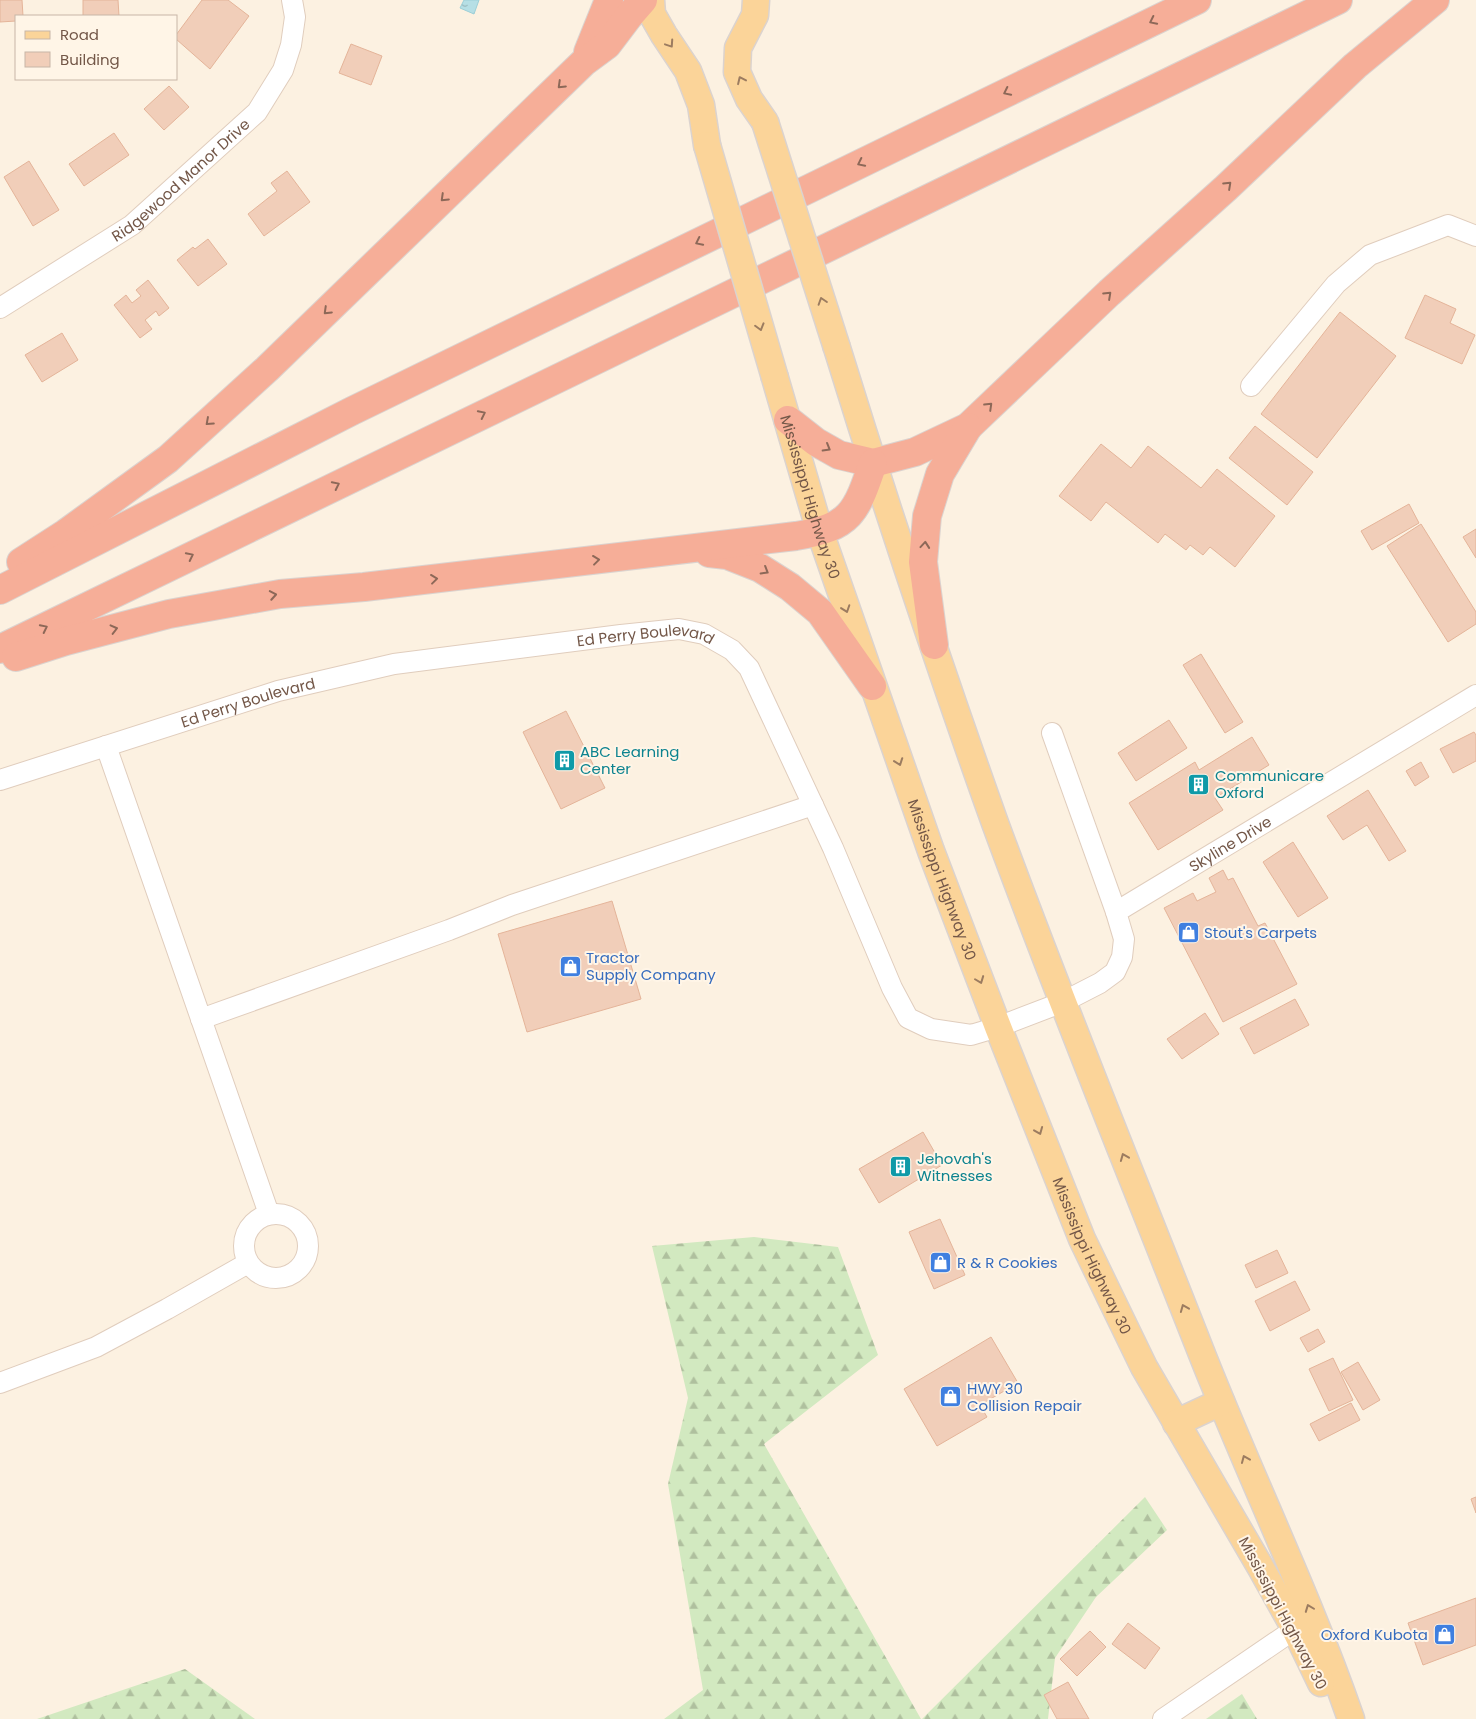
<svg xmlns="http://www.w3.org/2000/svg" width="1476" height="1719" viewBox="0 0 1476 1719" font-family="Poppins,sans-serif">
	<style>
		.forest { fill: url(#forest-firs) }
		.water { fill: url(#water-ripples); stroke: #9ccfd7 }
		.building { fill: #f1ceb9; stroke: #e4b499 }
		.lines { fill: none; stroke-linecap: round; stroke-linejoin: round }
		.minor-casing { stroke: #e0cdbd; stroke-width: 22 }
		.major-casing { stroke: #dbd3cf; stroke-width: 29 }
		.highway-casing { stroke: #dbd3cf; stroke-width: 30 }
		.minor { stroke: #fff; stroke-width: 20 }
		.major { stroke: #fbd499; stroke-width: 26 }
		.highway { stroke: #f6ae98; stroke-width: 28 }
		.major-bridge-casing { stroke: #dbd3cf; stroke-width: 29; stroke-linecap: butt }
		.major-bridge { stroke: #fbd499; stroke-width: 26 }
		.oneway { stroke: #8d6858 }
		.oneway2 { stroke: #9c7c60 }
		.labels { text-anchor: middle; dominant-baseline: central; stroke-width: 4; stroke-linejoin: round; paint-order: stroke }
		.street-label { font-size: 15px; fill: #735748; stroke: #fff5e7 }
		.culture-label { font-size: 15px; fill: #0d838f; stroke: #fff5e7; text-anchor: start }
		.shop-label { font-size: 15px; fill: #366cbe; stroke: #fff5e7; text-anchor: start }
	</style>
	<defs>
		<pattern id="forest-firs" width="22" height="20" patternUnits="userSpaceOnUse" patternTransform="scale(1.25)"><rect width="22" height="20" fill="#d2e9c0"/><path d="M5 1l3.5 6h-7zM16 11l3.5 6h-7z" fill="#afc09e"/></pattern>
		<pattern id="water-ripples" width="26" height="14" patternUnits="userSpaceOnUse" patternTransform="scale(1.25)"><rect width="26" height="14" fill="#b6dfe5"/><path d="M2 4q2-2 4 0t4 0M15 11q2-2 4 0t4 0" fill="none" stroke="#98b8bc"/></pattern>
	</defs>
	<rect width="100%" height="100%" fill="#fcf1e1"/>
	<!-- forest -->
	<g class="forest">
		<polygon points="754,1237 838,1247 878,1355 764,1444 921,1719 664,1719 703,1690 668,1484 688,1398 652,1246"/>
		<polygon points="1145,1497 1167,1530 1096,1597 1055,1658 1048,1719 922,1719"/>
		<polygon points="185,1669 255,1719 37,1719"/>
		<polygon points="1242,1694 1257,1719 1206,1719"/>
	</g>
	<!-- water -->
	<polygon class="water" points="464,0 479,0 474,14 460,8"/>
	<!-- building -->
	<g class="building">
		<polygon points="0,0 22,0 23,16 16,16 16,21 0,22"/>
		<polygon points="83,0 118,0 119,16 83,16"/>
		<polygon points="202,0 228,0 249,16 210,69 176,39 176,35"/>
		<polygon points="351,44 382,56 371,85 339,73"/>
		<polygon points="169,86 189,107 164,130 144,109"/>
		<polygon points="114,133 129,155 84,186 69,164"/>
		<polygon points="29,161 59,210 33,226 4,177"/>
		<polygon points="287,171 310,202 264,236 248,214 277,191 271,183"/>
		<polygon points="208,239 227,264 198,286 177,260 193,247 195,249"/>
		<polygon points="148,280 169,308 159,316 156,311 145,320 152,329 140,338 114,305 126,295 132,303 141,296 136,290"/>
		<polygon points="1425,295 1456,309 1450,323 1475,335 1462,364 1405,338"/>
		<polygon points="1340,312 1396,356 1317,458 1261,414"/>
		<polygon points="62,333 78,360 42,382 25,355"/>
		<polygon points="1255,426 1313,472 1287,505 1229,458"/>
		<polygon points="1101,444 1131,468 1148,446 1201,488 1217,469 1275,516 1235,567 1210,547 1203,555 1190,545 1186,550 1165,534 1158,543 1106,502 1091,521 1059,496"/>
		<polygon points="1409,504 1419,523 1372,550 1361,531"/>
		<polygon points="1421,524 1476,612 1476,624 1448,642 1387,546"/>
		<polygon points="1476,529 1476,558 1463,537"/>
		<polygon points="1201,654 1243,722 1225,733 1183,665"/>
		<polygon points="566,711 605,788 561,809 523,732"/>
		<polygon points="1169,720 1187,748 1136,781 1118,753"/>
		<polygon points="1474,732 1476,735 1476,761 1453,773 1440,749"/>
		<polygon points="1252,737 1269,765 1215,798 1223,810 1158,850 1129,803 1195,762 1199,770"/>
		<polygon points="1421,762 1429,777 1415,786 1406,771"/>
		<polygon points="1368,790 1406,851 1389,861 1367,825 1343,840 1327,816"/>
		<polygon points="1293,842 1328,898 1298,917 1263,862"/>
		<polygon points="1223,870 1228,880 1233,878 1258,926 1265,923 1297,984 1223,1022 1164,908 1193,893 1197,901 1216,892 1209,878"/>
		<polygon points="612,901 641,999 527,1032 498,934"/>
		<polygon points="1295,999 1309,1025 1254,1054 1240,1028"/>
		<polygon points="1205,1013 1219,1034 1182,1059 1167,1039"/>
		<polygon points="923,1132 942,1165 879,1203 859,1169"/>
		<polygon points="940,1219 965,1275 934,1289 909,1232"/>
		<polygon points="1277,1250 1288,1273 1256,1288 1245,1265"/>
		<polygon points="1295,1281 1310,1310 1270,1331 1255,1301"/>
		<polygon points="1318,1329 1325,1342 1308,1352 1300,1338"/>
		<polygon points="991,1337 1018,1383 980,1405 987,1417 937,1446 904,1389"/>
		<polygon points="1333,1358 1353,1400 1329,1411 1309,1369"/>
		<polygon points="1358,1362 1380,1400 1363,1410 1341,1372"/>
		<polygon points="1351,1403 1360,1420 1319,1441 1310,1424"/>
		<polygon points="1476,1497 1476,1513 1471,1499"/>
		<polygon points="1476,1598 1476,1645 1423,1665 1408,1623"/>
		<polygon points="1128,1623 1160,1648 1145,1669 1112,1644"/>
		<polygon points="1090,1631 1106,1647 1077,1676 1060,1659"/>
		<polygon points="1068,1682 1089,1719 1057,1719 1044,1695"/>
	</g>
	<g class="lines">
		<defs>
			<g id="minor">
				<path id="s1" d="M0,308L132,225L257,112L283,70L291,45L295,17L292,0"/>
				<polyline points="1251,386 1336,284 1370,255 1448,225 1476,236"/>
				<polyline points="1052,733 1116,912"/>
				<polyline points="106,746 269,1214"/>
				<path id="s2" d="M0,780L278,691L394,664L621,635L679,629L704,634L732,650L749,668L833,848L892,988L908,1018L931,1029L971,1035L998,1027L1063,1002L1100,983L1115,972L1122,957L1124,939L1116,912L1476,695"/>
				<polyline points="201,1019 449,930 512,905 813,805"/>
				<circle cx="276" cy="1246" r="32"/>
				<polyline points="0,1383 96,1347 167,1309 248,1263"/>
				<polyline points="1163,1719 1295,1629"/>
			</g>
			<g id="major">
				<polyline points="651,0 652,14 664,35 688,71 701,105 707,145"/>
				<polyline points="756,0 755,15 738,48 737,72 749,99 765,122"/>
				<path d="M837,348C886,507 939,666 995,823C1059,998 1130,1171 1198,1344C1247,1470 1307,1592 1351,1719"/>
				<path id="s3" d="M775,378L820,532L931,851L998,1027L1082,1239L1144,1367L1261,1568L1295,1629L1321,1683"/>
				<polyline points="1176,1423 1221,1402"/>
			</g>
			<g id="highway">
				<polyline points="588,52 609,0"/>
				<polyline points="788,420 816,442 839,455 873,463 915,452 968,427 1109,293 1226,188 1355,66 1435,0"/>
				<polyline points="709,553 727,555 760,568 790,587 820,612 872,686"/>
				<polyline points="21,562 66,533 168,459 267,369 584,62 607,45 629,16 643,0"/>
				<polyline points="0,590 352,411 1197,0"/>
				<polyline points="934,645 923,562 927,516 940,474 968,427"/>
				<polyline points="0,649 1338,0"/>
				<path d="M16,657L66,641L169,614L280,594L364,587L796,536C851,527 856,513 873,463"/>
			</g>
		</defs>
		<!-- minor casing -->
		<use href="#minor" class="minor-casing"/>
		<!-- major casing -->
		<use href="#major" class="major-casing"/>
		<!-- highway casing -->
		<use href="#highway" class="highway-casing"/>
		<!-- minor -->
		<use href="#minor" class="minor"/>
		<!-- major -->
		<use href="#major" class="major"/>
		<!-- highway -->
		<use href="#highway" class="highway"/>
		<defs>
			<g id="major-bridge">
				<polyline points="765,122 837,348"/>
				<polyline points="707,145 775,378"/>
			</g>
		</defs>
		<!-- major-bridge casing -->
		<use href="#major-bridge" class="major-bridge-casing"/>
		<!-- major-bridge -->
		<use href="#major-bridge" class="major-bridge"/>
	</g>
	<!-- one-way arrows -->
	<defs><path id="oneway-chevron" d="M-2-3.5L2.5 0L-2 3.5" fill="none" stroke-width="1.6" stroke-linecap="round" stroke-linejoin="round" transform="scale(1.25)"/></defs>
	<g class="oneway">
		<use href="#oneway-chevron" transform="translate(1153 21) rotate(154)"/>
		<use href="#oneway-chevron" transform="translate(561 85) rotate(136)"/>
		<use href="#oneway-chevron" transform="translate(1007 92) rotate(154)"/>
		<use href="#oneway-chevron" transform="translate(861 163) rotate(154)"/>
		<use href="#oneway-chevron" transform="translate(1228 185) rotate(-43)"/>
		<use href="#oneway-chevron" transform="translate(444 198) rotate(136)"/>
		<use href="#oneway-chevron" transform="translate(699 242) rotate(154)"/>
		<use href="#oneway-chevron" transform="translate(1108 295) rotate(-43)"/>
		<use href="#oneway-chevron" transform="translate(327 311) rotate(136)"/>
		<use href="#oneway-chevron" transform="translate(989 406) rotate(-44)"/>
		<use href="#oneway-chevron" transform="translate(482 414) rotate(-26)"/>
		<use href="#oneway-chevron" transform="translate(209 422) rotate(138)"/>
		<use href="#oneway-chevron" transform="translate(827 448) rotate(30)"/>
		<use href="#oneway-chevron" transform="translate(336 485) rotate(-26)"/>
		<use href="#oneway-chevron" transform="translate(925 545) rotate(-85)"/>
		<use href="#oneway-chevron" transform="translate(190 556) rotate(-26)"/>
		<use href="#oneway-chevron" transform="translate(596 560) rotate(-7)"/>
		<use href="#oneway-chevron" transform="translate(765 571) rotate(31)"/>
		<use href="#oneway-chevron" transform="translate(434 579) rotate(-7)"/>
		<use href="#oneway-chevron" transform="translate(273 595) rotate(-10)"/>
		<use href="#oneway-chevron" transform="translate(44 628) rotate(-26)"/>
		<use href="#oneway-chevron" transform="translate(114 629) rotate(-14)"/>
	</g>
	<g class="oneway2">
		<use href="#oneway-chevron" transform="translate(670 44) rotate(56)"/>
		<use href="#oneway-chevron" transform="translate(741 80) rotate(-115)"/>
		<use href="#oneway-chevron" transform="translate(822 301) rotate(-108)"/>
		<use href="#oneway-chevron" transform="translate(760 327) rotate(74)"/>
		<use href="#oneway-chevron" transform="translate(846 609) rotate(71)"/>
		<use href="#oneway-chevron" transform="translate(899 762) rotate(70)"/>
		<use href="#oneway-chevron" transform="translate(980 980) rotate(69)"/>
		<use href="#oneway-chevron" transform="translate(1039 1131) rotate(68)"/>
		<use href="#oneway-chevron" transform="translate(1124 1157) rotate(-112)"/>
		<use href="#oneway-chevron" transform="translate(1184 1308) rotate(-112)"/>
		<use href="#oneway-chevron" transform="translate(1245 1459) rotate(-113)"/>
		<use href="#oneway-chevron" transform="translate(1309 1608) rotate(-111)"/>
	</g>
	<!-- icons -->
	<defs>
		<symbol id="building-square" viewBox="-11 -11 22 22"><rect x="-9" y="-9" width="18" height="18" rx="4" fill="#0f9aa8" stroke="#fff5e7"/><path d="M-4-6H4V6H1V3H-1V6H-4ZM-2.5-4.3h1.7v1.8h-1.7ZM.8-4.3h1.7v1.8H.8ZM-2.5-1h1.7V.8h-1.7ZM.8-1h1.7V.8H.8Z" fill="#fff"/></symbol>
		<symbol id="shop-square" viewBox="-11 -11 22 22"><rect x="-9" y="-9" width="18" height="18" rx="4" fill="#3f7fe0" stroke="#fff5e7"/><path d="M-5-2.5h2.3a2.7 3.5 0 0 1 5.4 0H5L5.5 6h-11ZM-1.5-2.5h3a1.5 2.3 0 0 0-3 0Z" fill="#fff"/></symbol>
	</defs>
	<g fill-rule="evenodd">
		<use href="#building-square" x="552" y="748" width="25" height="25"/>
		<use href="#building-square" x="1186" y="772" width="25" height="25"/>
		<use href="#shop-square" x="1176" y="920" width="25" height="25"/>
		<use href="#shop-square" x="558" y="954" width="25" height="25"/>
		<use href="#building-square" x="888" y="1154" width="25" height="25"/>
		<use href="#shop-square" x="928" y="1250" width="25" height="25"/>
		<use href="#shop-square" x="938" y="1384" width="25" height="25"/>
		<use href="#shop-square" x="1432" y="1622" width="25" height="25"/>
	</g>
	<g class="labels">
		<!-- street labels -->
		<g class="street-label">
			<text stroke="none"><textPath href="#s1" startOffset="222">Ridgewood Manor Drive</textPath></text>
			<text stroke="none"><textPath href="#s3" startOffset="124">Mississippi Highway 30</textPath></text>
			<text stroke="none"><textPath href="#s2" startOffset="665">Ed Perry Boulevard</textPath></text>
			<text stroke="none"><textPath href="#s2" startOffset="260">Ed Perry Boulevard</textPath></text>
			<text stroke="none"><textPath href="#s2" startOffset="1585">Skyline Drive</textPath></text>
			<text stroke="none"><textPath href="#s3" startOffset="529">Mississippi Highway 30</textPath></text>
			<text stroke="none"><textPath href="#s3" startOffset="934">Mississippi Highway 30</textPath></text>
			<text transform="translate(1283 1613) rotate(62)">Mississippi Highway 30</text>
		</g>
		<!-- culture labels -->
		<g class="culture-label">
			<text x="580" y="751">ABC Learning<tspan x="580" dy="17">Center</tspan></text>
			<text x="1215" y="775">Communicare<tspan x="1215" dy="17">Oxford</tspan></text>
			<text x="917" y="1158">Jehovah's<tspan x="917" dy="17">Witnesses</tspan></text>
		</g>
		<!-- shop labels -->
		<g class="shop-label">
			<text x="1204" y="932">Stout's Carpets</text>
			<text x="586" y="957">Tractor<tspan x="586" dy="17">Supply Company</tspan></text>
			<text x="957" y="1262">R &amp; R Cookies</text>
			<text x="967" y="1388">HWY 30<tspan x="967" dy="17">Collision Repair</tspan></text>
			<text x="1428" y="1634" text-anchor="end">Oxford Kubota</text>
		</g>
	</g>
	<!-- legend -->
	<rect x="15" y="15" width="162" height="65" fill="#fff5e7" stroke="#c7b6a7"/>
	<rect x="25" y="31" width="25" height="8" fill="#fbd499" stroke="#c7b6a7"/>
	<text x="60" y="40" font-size="15" fill="#735748">Road</text>
	<rect x="25" y="52" width="25" height="15" fill="#f1ceb9" stroke="#c7b6a7"/>
	<text x="60" y="65" font-size="15" fill="#735748">Building</text>
</svg>
